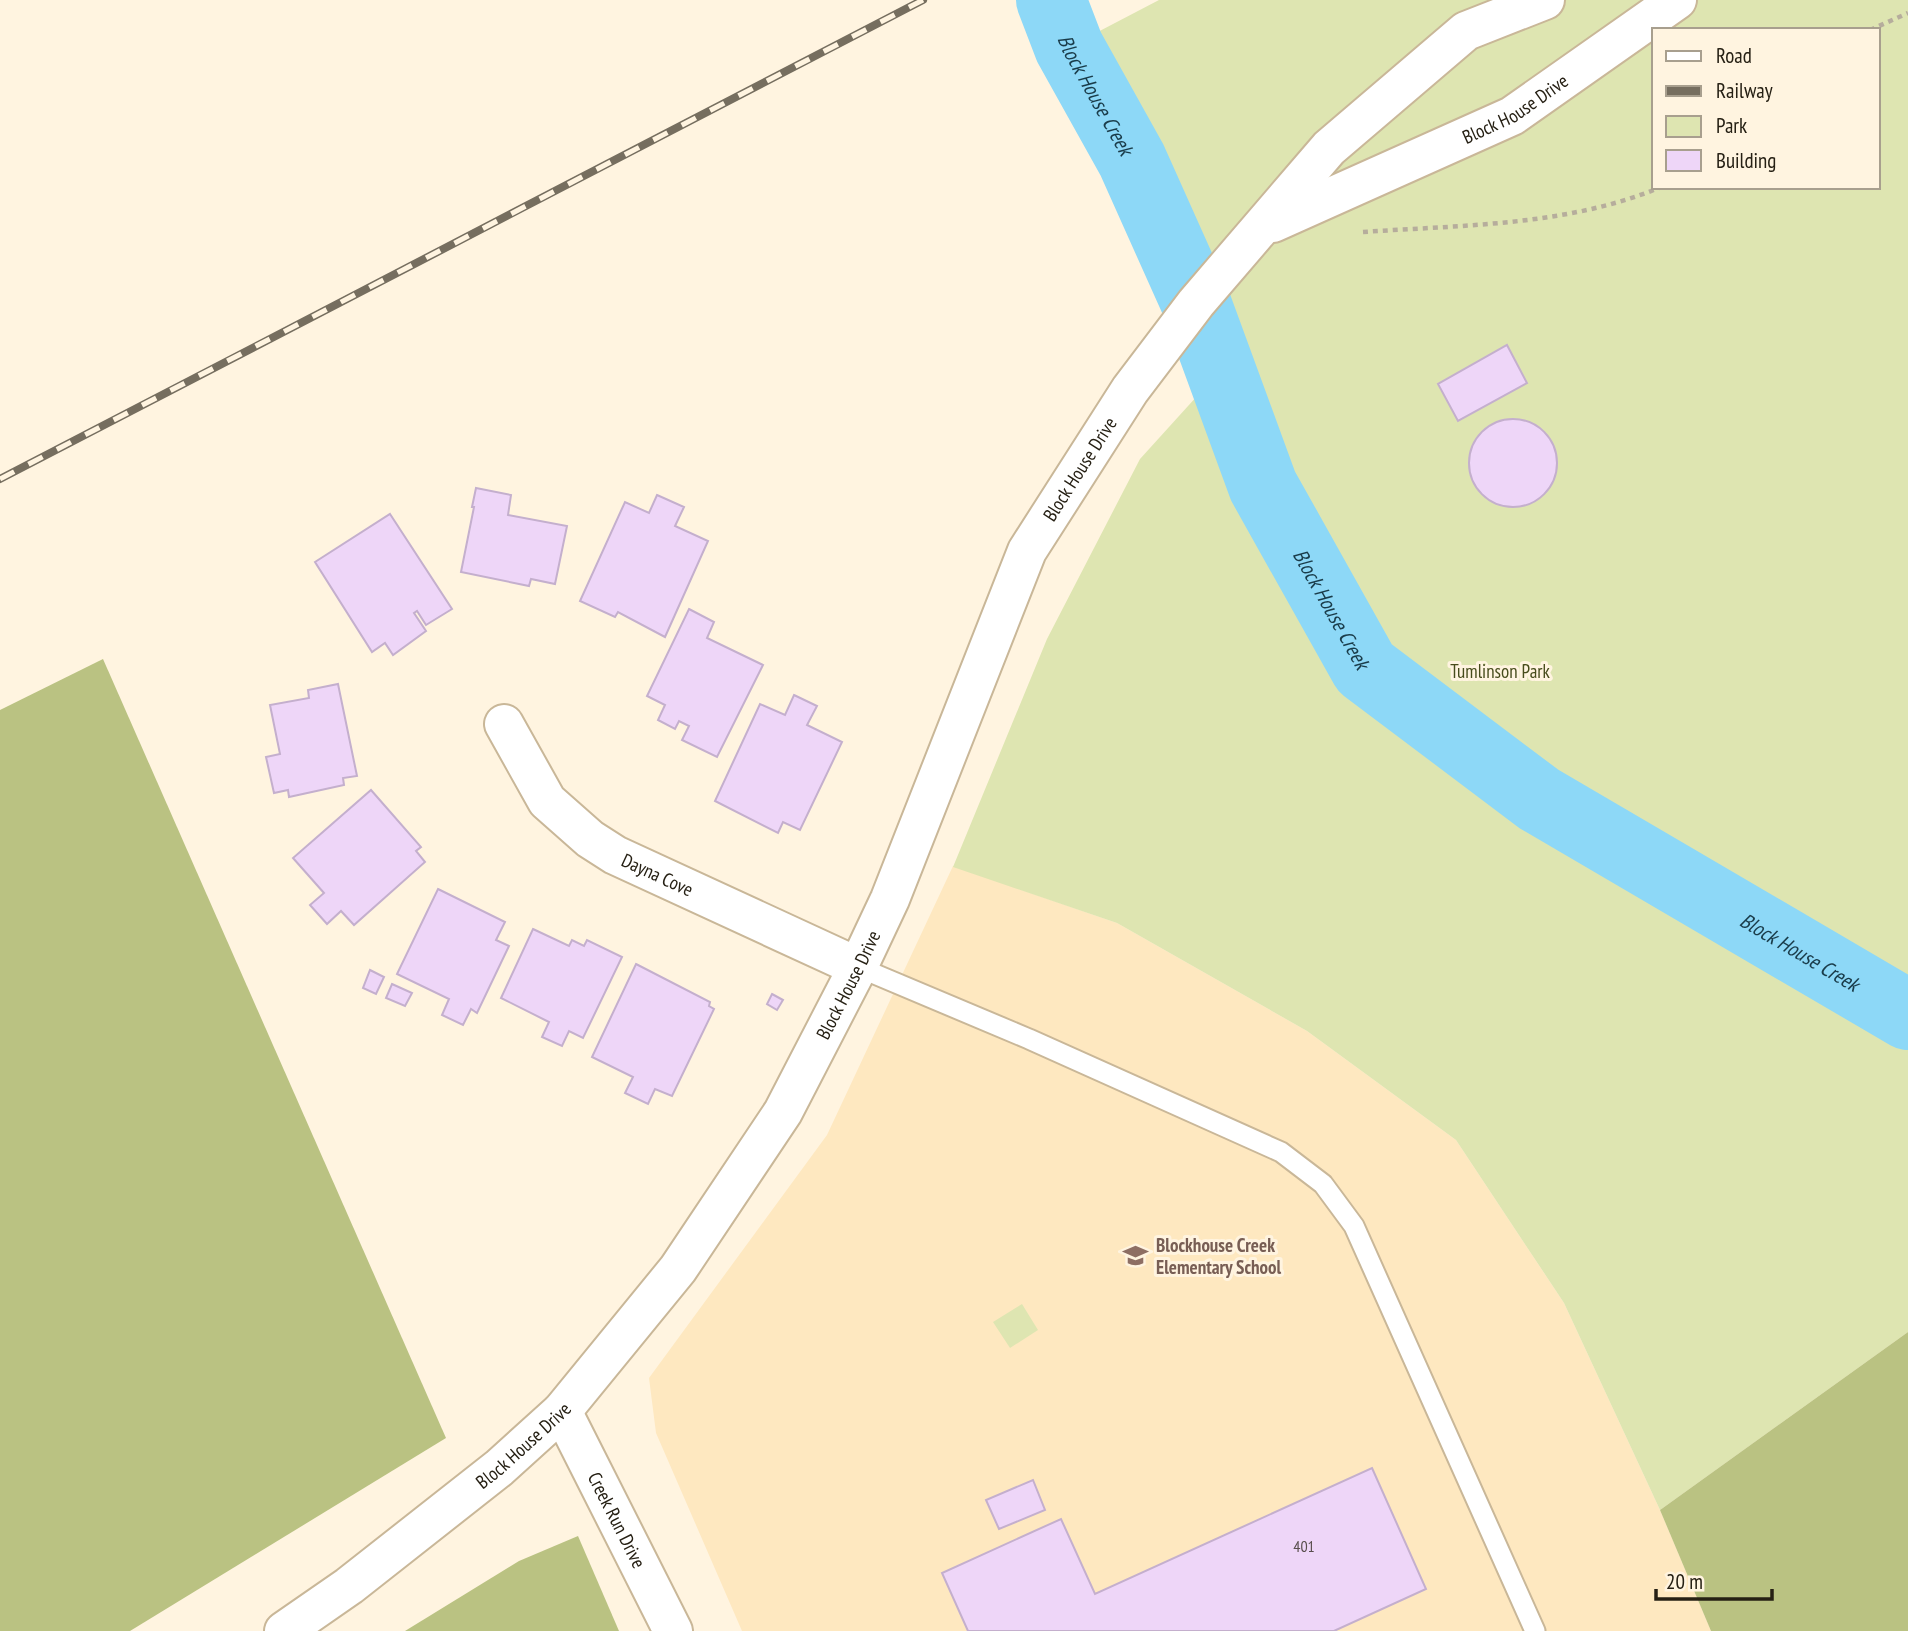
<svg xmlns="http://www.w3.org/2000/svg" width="1908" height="1631" viewBox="0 0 1908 1631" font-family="'PT Sans Narrow',sans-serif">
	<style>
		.built { fill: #fee8c0 }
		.green { fill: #dee5b1; fill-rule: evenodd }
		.forest { fill: #bac282 }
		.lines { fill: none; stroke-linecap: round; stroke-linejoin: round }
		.river { stroke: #8dd8f7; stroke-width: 70 }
		.building { fill: #eed6f8; stroke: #c4afcd; stroke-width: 2 }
		.lane-casing { stroke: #c9b798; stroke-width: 23 }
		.street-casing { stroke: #c9b798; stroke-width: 42 }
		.secondary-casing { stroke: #c9b798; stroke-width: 42 }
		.path { stroke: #b6ad9c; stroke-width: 4.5; stroke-dasharray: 5 5; stroke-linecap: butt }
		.lane { stroke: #fff; stroke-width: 19 }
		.street { stroke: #fff; stroke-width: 38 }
		.secondary { stroke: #fff; stroke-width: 38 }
		.rail-casing { stroke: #766e5f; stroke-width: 8 }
		.rail { stroke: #fff4e0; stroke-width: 5; stroke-dasharray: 16; stroke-linecap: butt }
		.labels { text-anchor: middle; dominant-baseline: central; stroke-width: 6; stroke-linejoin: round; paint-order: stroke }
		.number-label { font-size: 16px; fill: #584e4d }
		.street-label { font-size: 19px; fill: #262014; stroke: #fff4e0 }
		.park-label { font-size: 19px; fill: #474c1c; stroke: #fff4e0 }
		.education-label { font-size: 19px; font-weight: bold; fill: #785e54; stroke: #fff4e0; text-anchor: start }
		.water-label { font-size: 21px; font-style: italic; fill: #1a3c4a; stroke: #fff4e0 }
	</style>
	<rect width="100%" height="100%" fill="#fff4e0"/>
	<!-- built -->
	<polygon class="built" points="953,866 1117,923 1307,1031 1456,1140 1564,1303 1660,1510 1711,1631 742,1631 656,1433 649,1378 827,1135"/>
	<!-- green -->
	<g class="green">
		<path d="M1159,0H1908V1332L1660,1510L1564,1303L1456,1140L1307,1031L1117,923L953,867L1047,639L1140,459L1227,363L1132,160L1069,47ZM1654,30H1878V187H1654Z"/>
		<polygon points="1022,1304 1038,1330 1010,1348 993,1322"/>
	</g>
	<!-- forest -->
	<g class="forest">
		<polygon points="103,659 446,1438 130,1631 0,1631 0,710"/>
		<polygon points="1908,1332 1908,1631 1711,1631 1660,1510"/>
		<polygon points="578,1536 619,1631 405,1631 519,1561"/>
	</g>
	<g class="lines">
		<!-- river -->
		<path class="river" id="s1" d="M1051,0L1069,47L1132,160L1196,303L1263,486L1365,668L1539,799L1908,1015"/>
	</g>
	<!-- building -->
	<g class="building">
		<polygon points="1507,345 1527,383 1458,421 1438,384"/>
		<circle cx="1513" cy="463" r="44"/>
		<polygon points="476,488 511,495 508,515 567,526 555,584 531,579 529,586 461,572 474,507 472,507"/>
		<polygon points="657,495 684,507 675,526 708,541 665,637 618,612 615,617 580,601 625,502 649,513"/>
		<polygon points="390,514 452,609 426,625 417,611 414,613 426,631 393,655 385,643 372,652 315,562"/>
		<polygon points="689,609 714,622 707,638 763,665 717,757 682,740 689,726 679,721 675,729 658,720 665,705 647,696"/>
		<polygon points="338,684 357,776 343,778 344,785 289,797 288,790 274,793 266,757 280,754 270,705 309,698 308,690"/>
		<polygon points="794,695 817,706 807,725 842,742 800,830 783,822 778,833 715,801 760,704 785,715"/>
		<polygon points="371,790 421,847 416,851 425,862 354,925 341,911 327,924 310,905 324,893 293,858"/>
		<polygon points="438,889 505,922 496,940 509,946 477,1013 471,1009 463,1025 442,1015 449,999 397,974"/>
		<polygon points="533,929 569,946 572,940 584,946 587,940 622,957 583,1038 569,1031 562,1046 542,1037 549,1022 501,998"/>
		<polygon points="636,964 710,1002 709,1006 714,1009 672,1096 655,1089 648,1104 625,1093 633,1077 592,1057"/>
		<polygon points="370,970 384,977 376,994 363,988"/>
		<polygon points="392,984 412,993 405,1006 386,998"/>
		<polygon points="772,994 783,1000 777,1010 767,1004"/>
		<polygon points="1372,1468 1426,1589 1334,1631 968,1631 942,1573 1061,1519 1095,1594"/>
		<polygon points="1033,1480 1045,1510 999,1529 986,1500"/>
	</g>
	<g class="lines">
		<defs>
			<polyline id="lane" points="858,967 1029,1039 1281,1152 1323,1184 1354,1226 1535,1631"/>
			<g id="street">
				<path id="s2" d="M504,724L547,801L590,839L615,855L858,967"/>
				<path id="s3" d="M562,1411L673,1631"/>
			</g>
			<g id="secondary">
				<path id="s4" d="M1273,223L1512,116L1677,0"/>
				<path id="s5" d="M284,1631L349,1586L499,1468L562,1411L678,1269L783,1112L858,967L890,899L1027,551L1130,390L1196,303L1329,148L1466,31L1545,0"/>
			</g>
		</defs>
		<!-- lane casing -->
		<use href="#lane" class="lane-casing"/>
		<!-- street casing -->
		<use href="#street" class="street-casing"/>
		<!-- secondary casing -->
		<use href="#secondary" class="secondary-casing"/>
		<!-- path -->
		<g class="path">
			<polyline points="1870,30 1908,13"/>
			<path d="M1363,232C1462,225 1568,226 1661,187"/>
		</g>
		<!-- lane -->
		<use href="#lane" class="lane"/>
		<!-- street -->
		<use href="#street" class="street"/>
		<!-- secondary -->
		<use href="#secondary" class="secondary"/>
		<defs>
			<polyline id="rail" points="0,479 923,0"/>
		</defs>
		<!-- rail casing -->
		<use href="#rail" class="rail-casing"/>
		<!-- rail -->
		<use href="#rail" class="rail"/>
	</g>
	<!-- icons -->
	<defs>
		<symbol id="school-bare" viewBox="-9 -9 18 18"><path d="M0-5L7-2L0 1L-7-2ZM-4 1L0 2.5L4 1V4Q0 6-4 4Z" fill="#8d6e63" stroke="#fff4e0" stroke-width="2.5" paint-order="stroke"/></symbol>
	</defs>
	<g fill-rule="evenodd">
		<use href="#school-bare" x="1118" y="1238" width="35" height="35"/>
	</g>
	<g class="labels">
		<!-- number labels -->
		<g class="number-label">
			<text x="1304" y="1546">401</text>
		</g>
		<!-- street labels -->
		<g class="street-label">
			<text stroke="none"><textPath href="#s4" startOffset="268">Block House Drive</textPath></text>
			<text stroke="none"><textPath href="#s5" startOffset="1437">Block House Drive</textPath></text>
			<text stroke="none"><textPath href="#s2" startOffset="222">Dayna Cove</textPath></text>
			<text stroke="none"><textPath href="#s5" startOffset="870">Block House Drive</textPath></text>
			<text stroke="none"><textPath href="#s5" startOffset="303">Block House Drive</textPath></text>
			<text stroke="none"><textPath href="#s3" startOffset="122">Creek Run Drive</textPath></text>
		</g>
		<!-- park labels -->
		<g class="park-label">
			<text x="1500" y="671">Tumlinson Park</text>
		</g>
		<!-- education labels -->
		<g class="education-label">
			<text x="1156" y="1245">Blockhouse Creek<tspan x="1156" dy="22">Elementary School</tspan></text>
		</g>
		<!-- water labels -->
		<g class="water-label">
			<text stroke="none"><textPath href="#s1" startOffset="105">Block House Creek</textPath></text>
			<text stroke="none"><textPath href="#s1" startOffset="672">Block House Creek</textPath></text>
			<text stroke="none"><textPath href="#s1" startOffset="1260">Block House Creek</textPath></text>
		</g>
	</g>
	<!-- legend -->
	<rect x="1652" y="28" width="228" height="161" fill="#fff4e0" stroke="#a89f8e" stroke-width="2"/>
	<rect x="1666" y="51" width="35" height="10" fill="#ffffff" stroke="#a89f8e" stroke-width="2"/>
	<text x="1716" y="63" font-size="21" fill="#262014">Road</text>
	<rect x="1666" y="86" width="35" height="10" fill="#766e5f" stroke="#a89f8e" stroke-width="2"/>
	<text x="1716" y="98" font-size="21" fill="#262014">Railway</text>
	<rect x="1666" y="116" width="35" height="21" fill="#dee5b1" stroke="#a89f8e" stroke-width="2"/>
	<text x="1716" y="133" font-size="21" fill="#262014">Park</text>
	<rect x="1666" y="150" width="35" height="21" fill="#eed6f8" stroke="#a89f8e" stroke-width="2"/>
	<text x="1716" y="168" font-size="21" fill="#262014">Building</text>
	<!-- scale -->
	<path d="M1656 1589v10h116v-10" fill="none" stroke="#262014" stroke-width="3.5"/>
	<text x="1666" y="1589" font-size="21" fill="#262014" stroke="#fff4e0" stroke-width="5" paint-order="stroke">20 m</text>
</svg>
